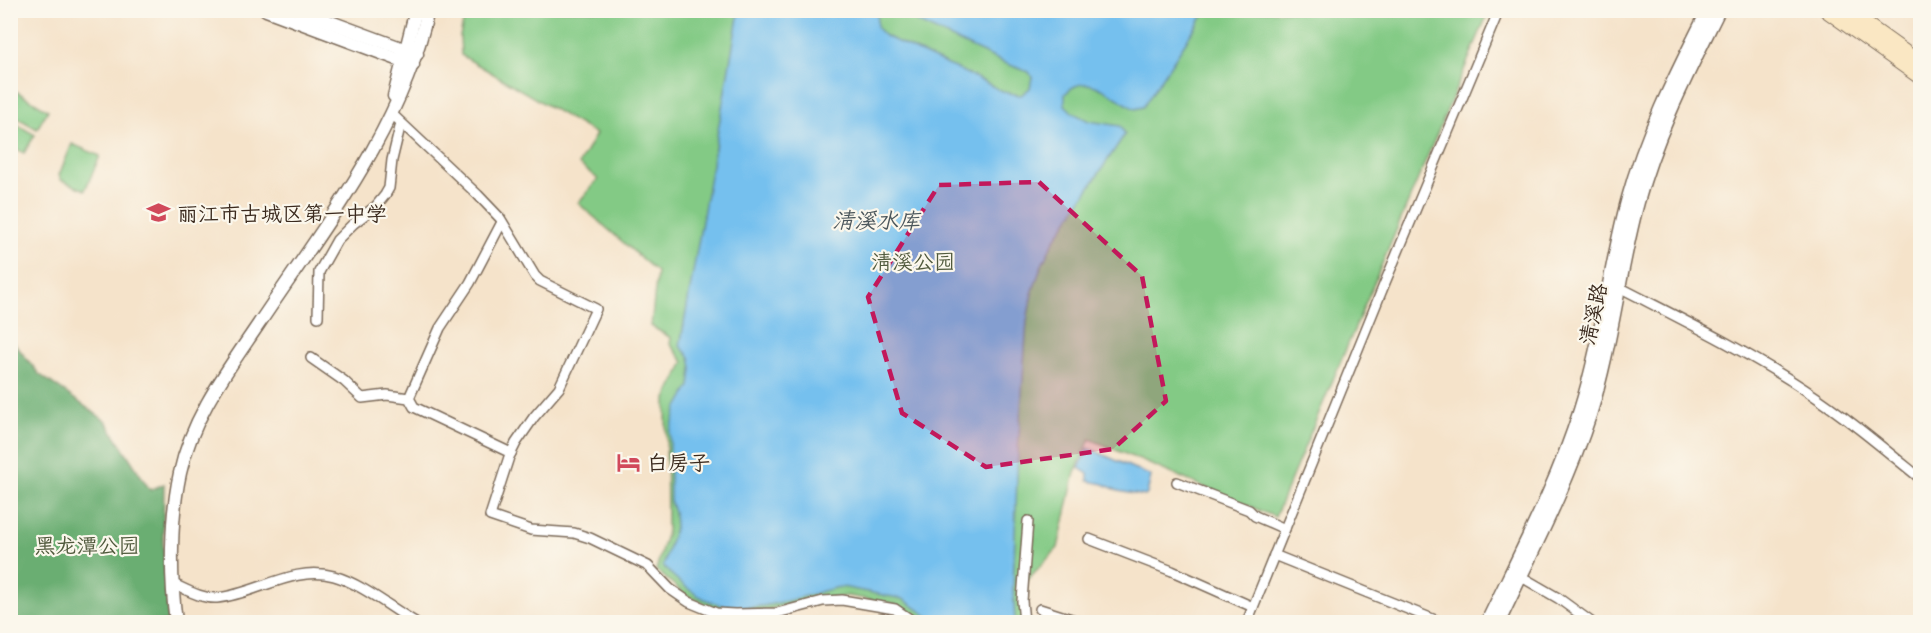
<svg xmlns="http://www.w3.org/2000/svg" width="1931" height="633" viewBox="0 0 1931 633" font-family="Itim,'LXGW WenKai TC',sans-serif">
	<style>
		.green { fill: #83ca85; stroke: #5f7a52; stroke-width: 1.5 }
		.forest { fill: #6aae72; stroke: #526c48; stroke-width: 1.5 }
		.water { fill: #75c0ee; stroke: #587586; stroke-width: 1.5 }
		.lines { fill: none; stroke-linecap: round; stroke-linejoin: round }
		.minor-casing { stroke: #7c6b5a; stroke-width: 12 }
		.tertiary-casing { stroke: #7c6b5a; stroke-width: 15 }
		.secondary-casing { stroke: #7c6b5a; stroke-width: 16 }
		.minor { stroke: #fff; stroke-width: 9 }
		.tertiary { stroke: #fff; stroke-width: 12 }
		.secondary { stroke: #fae7c3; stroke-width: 14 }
		.marked { fill: #c2185b; fill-opacity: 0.2; stroke: #c2185b; stroke-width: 4.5; stroke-dasharray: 12 8; stroke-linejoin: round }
		.labels { text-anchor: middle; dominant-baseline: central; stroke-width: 4.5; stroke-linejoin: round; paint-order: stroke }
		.poi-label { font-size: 21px; fill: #3b2a1e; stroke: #fbf7ec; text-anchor: start }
		.park-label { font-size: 21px; fill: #515a3d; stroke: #fbf7ec }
		.street-label { font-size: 21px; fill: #3b2a1e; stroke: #fbf7ec }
		.water-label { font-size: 22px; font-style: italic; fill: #4c575c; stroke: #fbf7ec }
	</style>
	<rect width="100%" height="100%" fill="#fbf7ec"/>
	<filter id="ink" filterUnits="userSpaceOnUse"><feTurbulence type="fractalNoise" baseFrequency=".0167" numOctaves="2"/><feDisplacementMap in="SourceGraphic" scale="12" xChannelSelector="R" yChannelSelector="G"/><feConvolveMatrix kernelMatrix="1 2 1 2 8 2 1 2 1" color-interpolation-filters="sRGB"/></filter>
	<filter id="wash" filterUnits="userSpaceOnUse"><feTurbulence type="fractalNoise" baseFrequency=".008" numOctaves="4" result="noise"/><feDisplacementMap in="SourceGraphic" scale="24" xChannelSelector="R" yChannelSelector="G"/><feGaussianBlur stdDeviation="1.35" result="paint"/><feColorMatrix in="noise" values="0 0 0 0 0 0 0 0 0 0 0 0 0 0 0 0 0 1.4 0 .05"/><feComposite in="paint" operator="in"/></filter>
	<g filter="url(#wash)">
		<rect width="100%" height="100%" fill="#f5e3ca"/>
		<!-- green -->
		<g class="green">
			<polygon points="466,10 1489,11 1275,517 1090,439 1075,472 1058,548 1027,580 1025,601 1029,622 923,622 905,609 895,604 848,596 805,601 765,610 728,610 709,606 686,595 656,570 667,531 666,399 684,362 670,344 671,338 651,326 657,272 578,203 598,179 579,164 596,134 461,55 460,36"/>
			<polygon points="12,89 48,110 37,129 11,114"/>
			<polygon points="11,121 35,135 24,153 11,146"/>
			<polygon points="72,144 100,156 85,190 61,180 59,175"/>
		</g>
		<!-- forest -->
		<polygon class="forest" points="10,338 39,374 106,421 150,490 164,484 163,540 168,622 11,622"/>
		<!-- water -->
		<g class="water">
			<path d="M739,11H881L877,16V28L885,36L983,81L1003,92L1021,95L1030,88L1032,77L1029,72L1007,64L919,23L900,11H1206L1143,107L1135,109C1114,99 1087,68 1065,94V105L1073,113L1089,121L1120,126L1125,134L1054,241L1041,267L1032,294L1027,321L1018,450L1013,588L1015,622H964L948,618L935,621L903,599L842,587C829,588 818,593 806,596C743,613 711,617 663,566L675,527L674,512L670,501V432L677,409L690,386L692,368L690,357L680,346Z"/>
			<polygon points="1088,448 1151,476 1147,494 1145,496 1118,491 1104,484 1088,481 1088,474 1079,468"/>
		</g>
	</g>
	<g filter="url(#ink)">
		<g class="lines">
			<defs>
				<g id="minor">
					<polyline points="392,114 478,195 500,218 535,276 540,281 596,309 559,388 534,417 516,443 509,457 490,516 531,530 574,533 590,538 648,566 670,589 689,602 716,613 735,614 777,613 823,601 842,600 895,609 914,622"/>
					<path d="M1619,287C1681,319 1745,350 1804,389C1845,416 1882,447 1920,478"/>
					<polyline points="318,317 319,272 337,240 353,224 376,206 385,195 389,188 392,160 401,123"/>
					<polyline points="311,358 344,381 362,398 387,395 409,398 414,407 511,453"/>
					<polyline points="409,398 440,328 470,283 502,222"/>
					<polyline points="1177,482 1249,510 1255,516 1285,529"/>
					<polyline points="1089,539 1172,571 1253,607"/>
					<polyline points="1274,555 1440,622"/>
					<polyline points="1520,576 1558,598 1591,622"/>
					<path d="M173,584C187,590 202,599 217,598C257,594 293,565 334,576C362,584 391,608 415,622"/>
					<polyline points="1040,609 1081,622"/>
					<polyline points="1024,622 1022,601 1028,521"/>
					<polyline points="1247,622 1384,285 1499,10"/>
				</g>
				<g id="tertiary">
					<polyline points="266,10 413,65"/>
					<polyline points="298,10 417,54"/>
					<polyline points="394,96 416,10"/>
					<path d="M176,622C170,576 170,519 180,473C192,417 227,371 258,325C324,226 402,129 428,10"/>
					<path d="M1487,622C1520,553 1557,484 1580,410C1602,341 1609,268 1628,198C1646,132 1677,72 1708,10"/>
					<path d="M1499,622C1531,554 1567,486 1590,415C1612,346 1619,272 1638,202C1656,135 1688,73 1719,10"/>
				</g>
				<g id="secondary">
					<polyline points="1826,10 1920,77"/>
					<polyline points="1846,10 1920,63"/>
				</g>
			</defs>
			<!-- minor casing -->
			<use href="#minor" class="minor-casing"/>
			<!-- tertiary casing -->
			<use href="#tertiary" class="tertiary-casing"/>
			<!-- secondary casing -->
			<use href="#secondary" class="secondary-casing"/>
			<!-- minor -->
			<use href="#minor" class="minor"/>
			<!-- tertiary -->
			<use href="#tertiary" class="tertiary"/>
			<!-- secondary -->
			<use href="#secondary" class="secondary"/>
		</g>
	</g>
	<!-- marked area -->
	<path class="marked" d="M1039,182L1142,276L1166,401L1113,449L986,467L902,413L868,297L939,185Z"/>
	<!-- icons -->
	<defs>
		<symbol id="school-bare" viewBox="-9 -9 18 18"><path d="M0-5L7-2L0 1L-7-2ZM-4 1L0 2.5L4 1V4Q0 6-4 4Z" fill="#d1495b" stroke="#fbf7ec" stroke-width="2.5" paint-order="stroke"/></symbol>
		<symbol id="hotel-bare" viewBox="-9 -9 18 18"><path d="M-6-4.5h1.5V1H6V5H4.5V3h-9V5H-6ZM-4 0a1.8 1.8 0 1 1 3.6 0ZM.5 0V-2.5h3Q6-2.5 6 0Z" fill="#d1495b" stroke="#fbf7ec" stroke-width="2.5" paint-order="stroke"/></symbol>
	</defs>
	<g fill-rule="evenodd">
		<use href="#school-bare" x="142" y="196" width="33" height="33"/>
		<use href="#hotel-bare" x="612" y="446" width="33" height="33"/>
	</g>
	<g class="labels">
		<!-- poi labels -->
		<g class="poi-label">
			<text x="177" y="213">丽江市古城区第一中学</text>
			<text x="647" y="462">白房子</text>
		</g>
		<!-- park labels -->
		<g class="park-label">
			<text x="913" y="261">清溪公园</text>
			<text x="87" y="545">黑龙潭公园</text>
		</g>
		<!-- street labels -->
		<g class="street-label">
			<text transform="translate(1593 314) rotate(-78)">清溪路</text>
		</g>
		<!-- water labels -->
		<g class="water-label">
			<text x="876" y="220">清溪水库</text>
		</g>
	</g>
	<!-- margin -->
	<rect width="1931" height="633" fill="none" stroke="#fbf7ec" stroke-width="36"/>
</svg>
